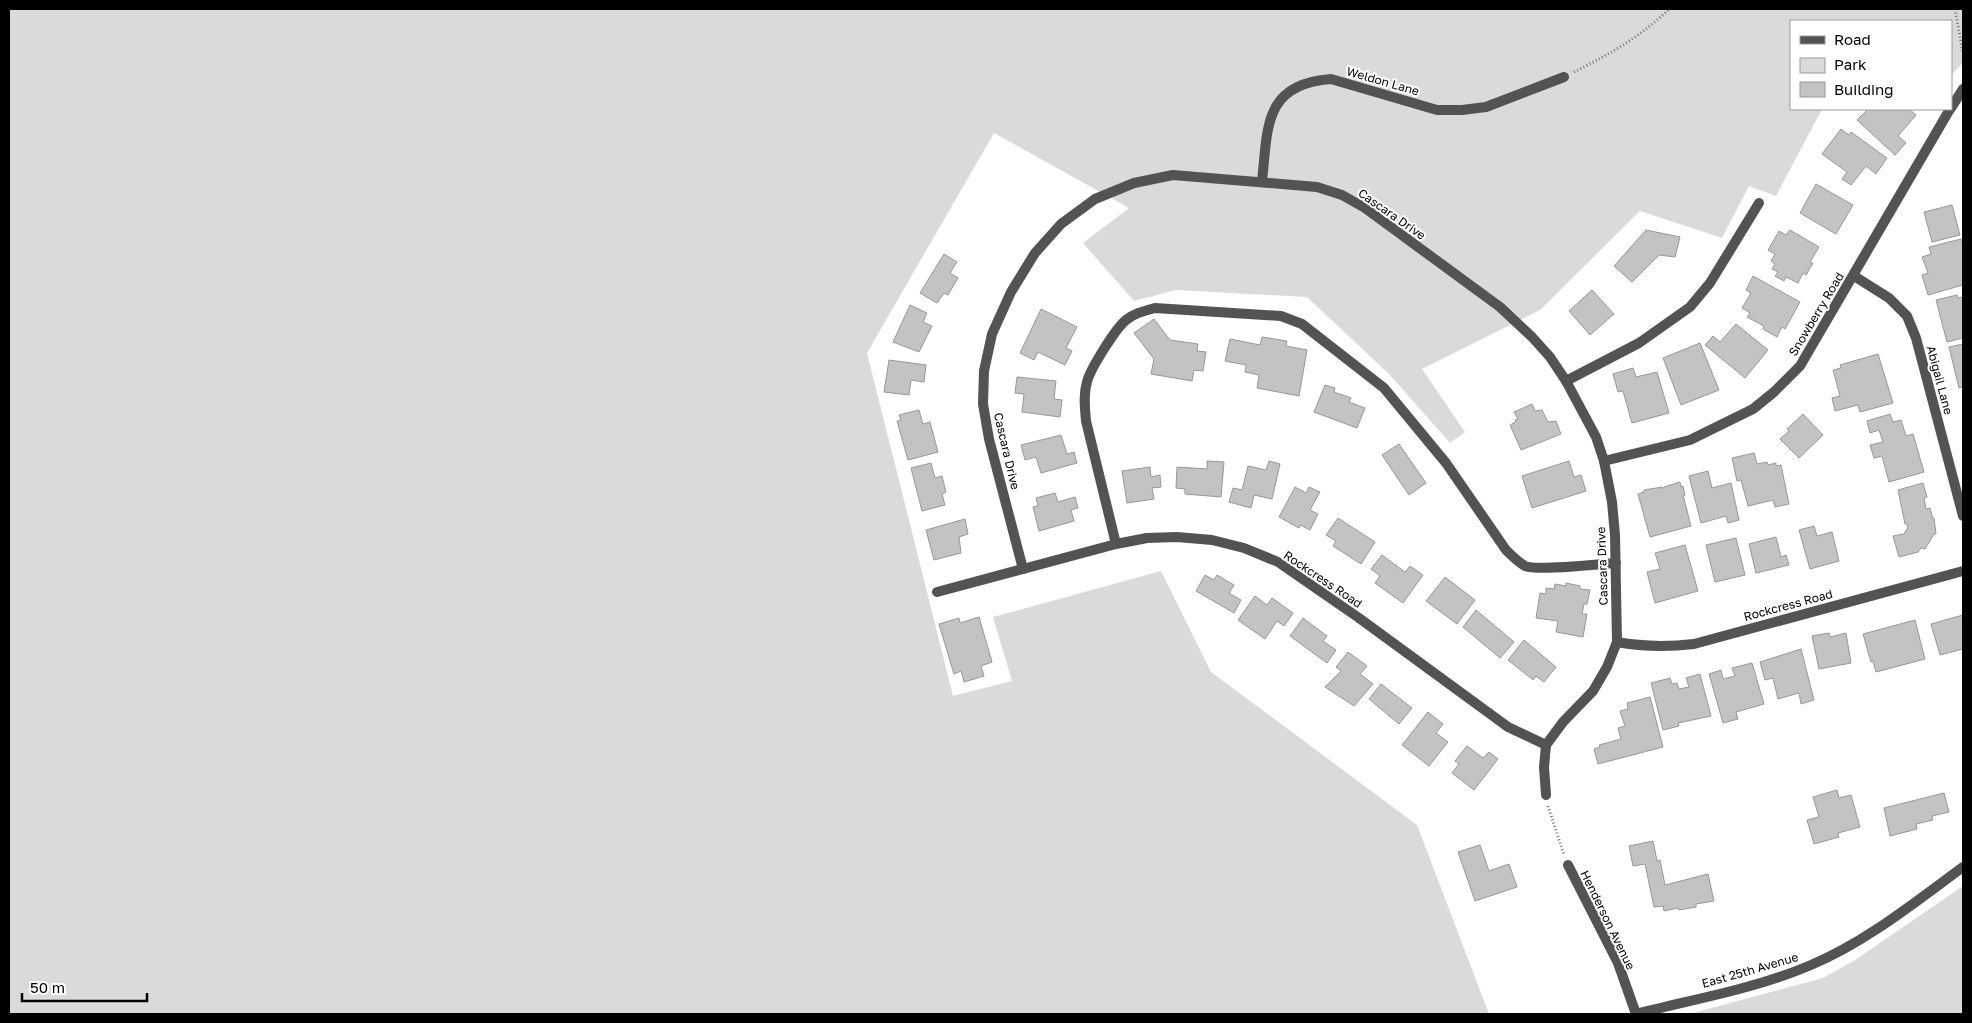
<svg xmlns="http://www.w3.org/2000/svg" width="1972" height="1023" viewBox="0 0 1972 1023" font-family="'Golos Text',sans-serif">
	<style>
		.green { fill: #dadada }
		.building { fill: #c3c3c3; stroke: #979797 }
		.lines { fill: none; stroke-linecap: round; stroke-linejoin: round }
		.path { stroke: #757575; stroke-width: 3; stroke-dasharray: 1 2.5; stroke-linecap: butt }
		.service { stroke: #535353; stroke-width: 10 }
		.minor { stroke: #535353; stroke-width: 10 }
		.labels { text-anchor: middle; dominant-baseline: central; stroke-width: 4; stroke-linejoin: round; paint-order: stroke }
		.street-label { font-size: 12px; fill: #000; stroke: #fff }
	</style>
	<rect width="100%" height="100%" fill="#fff"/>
	<!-- green -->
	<g class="green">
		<polygon points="9,9 1963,9 1963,63 1951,75 1951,21 1791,21 1791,109 1822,109 1776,196 1749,186 1722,238 1640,211 1540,310 1422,369 1465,432 1450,443 1389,374 1307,297 1176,290 1134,301 1083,243 1129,208 994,133 867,353 953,696 1012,681 993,617 1161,571 1211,672 1417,825 1489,1014 9,1014"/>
		<polygon points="1963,886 1963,1014 1689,1014 1823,978 1855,960"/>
	</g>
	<!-- building -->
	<g class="building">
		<polygon points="1868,109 1909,109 1916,115 1898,136 1906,143 1895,155 1857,120"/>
		<polygon points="1841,129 1849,135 1851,132 1887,158 1876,174 1866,166 1851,185 1842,179 1847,172 1822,154"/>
		<polygon points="1816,184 1853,205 1836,234 1800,213"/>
		<polygon points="1952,205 1960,235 1932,242 1924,212"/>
		<polygon points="1646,230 1680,237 1675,257 1659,255 1632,282 1614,266"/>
		<polygon points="1790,230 1819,247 1810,262 1813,263 1806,275 1803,273 1798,283 1786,277 1784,281 1775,276 1778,272 1772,269 1775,264 1771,261 1775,254 1768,250 1779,231 1786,235"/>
		<polygon points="1961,239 1963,243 1963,285 1928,295 1922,275 1928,273 1922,257 1931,254 1929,247"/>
		<polygon points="944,254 957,262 950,273 958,278 948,295 944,293 937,303 920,293"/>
		<polygon points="1753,276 1800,302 1785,329 1782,327 1777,337 1763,329 1764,326 1747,317 1750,313 1742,308 1751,293 1746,290"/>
		<polygon points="1592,290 1614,314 1590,335 1569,311"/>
		<polygon points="1957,295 1958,298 1963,297 1963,338 1947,342 1936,300"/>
		<polygon points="910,305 927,313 923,322 932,326 919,352 893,342"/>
		<polygon points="1041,309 1077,327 1066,348 1072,351 1065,365 1038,352 1034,360 1020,353"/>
		<polygon points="1154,319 1170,340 1198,344 1197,351 1206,352 1203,371 1194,370 1192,381 1151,374 1154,359 1134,333"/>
		<polygon points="1736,324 1768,350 1745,378 1705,345 1713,336 1720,342"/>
		<polygon points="1262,337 1287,341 1286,346 1307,350 1299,396 1257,388 1259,375 1245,372 1246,365 1225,361 1230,339 1260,345"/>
		<polygon points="1700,343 1719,390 1681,405 1663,358"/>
		<polygon points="1963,344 1963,387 1959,388 1949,347"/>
		<polygon points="1878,354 1893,403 1860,412 1858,405 1835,411 1832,398 1840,396 1833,370 1841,368 1840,365"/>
		<polygon points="889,360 926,365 924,382 911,380 909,395 884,392"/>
		<polygon points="1633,368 1636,377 1657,372 1669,413 1632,423 1623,391 1618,392 1613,374"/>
		<polygon points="1017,377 1056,381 1054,399 1062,400 1060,417 1022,412 1024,394 1015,393"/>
		<polygon points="1325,385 1335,388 1334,392 1351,398 1349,402 1365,408 1357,428 1314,412"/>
		<polygon points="1532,404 1535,411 1542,410 1548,422 1556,421 1561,434 1521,450 1510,425 1516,422 1515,420 1518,419 1514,412"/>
		<polygon points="919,410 923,424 930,422 938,452 908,460 897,421 901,420 899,415"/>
		<polygon points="1803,414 1823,435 1799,458 1780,439 1789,431 1787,429"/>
		<polygon points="1890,414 1893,422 1901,420 1906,436 1913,434 1924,472 1889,482 1882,456 1874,458 1870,445 1883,442 1879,430 1870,433 1867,421"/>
		<polygon points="1061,435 1067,454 1074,452 1077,463 1041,473 1036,457 1025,460 1021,445"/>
		<polygon points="1399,444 1426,483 1409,495 1382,455"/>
		<polygon points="1754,453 1757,464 1767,462 1768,465 1776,463 1776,466 1781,465 1789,504 1775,507 1773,500 1748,506 1741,480 1737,481 1732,458"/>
		<polygon points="1207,461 1224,462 1221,497 1185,494 1185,489 1176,488 1177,467 1207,469"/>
		<polygon points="1269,461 1280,464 1272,499 1254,495 1251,508 1229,502 1233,488 1242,490 1248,466 1266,470"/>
		<polygon points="1569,461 1574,477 1581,475 1586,491 1532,508 1522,476"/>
		<polygon points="931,463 935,478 942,476 946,492 942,494 945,505 922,511 911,468"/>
		<polygon points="1150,467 1151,477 1160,475 1161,487 1152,488 1154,499 1127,503 1122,471"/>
		<polygon points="1708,471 1712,488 1731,483 1739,520 1728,523 1726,516 1701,523 1689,476"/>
		<polygon points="1680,482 1681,487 1683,486 1685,495 1683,495 1691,526 1650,537 1638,494 1644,492 1644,490 1662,487 1662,489 1664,487"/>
		<polygon points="1923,483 1927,497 1924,498 1926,509 1930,508 1933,519 1934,518 1936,534 1934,534 1925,549 1921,548 1918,552 1899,557 1893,536 1904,534 1908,527 1907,524 1905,524 1898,490"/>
		<polygon points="1295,487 1306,493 1309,487 1320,492 1310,510 1318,514 1310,530 1300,525 1299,528 1279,517"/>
		<polygon points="1055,493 1058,502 1075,497 1078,508 1071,510 1074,521 1039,531 1033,507 1038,506 1036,498"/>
		<polygon points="1338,518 1375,542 1361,564 1333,546 1336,541 1326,535"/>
		<polygon points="965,519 968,534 959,537 961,553 934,560 926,530"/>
		<polygon points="1814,526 1817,536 1832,532 1839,561 1810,569 1799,530"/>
		<polygon points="1776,537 1781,557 1786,555 1789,565 1756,573 1749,544"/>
		<polygon points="1736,538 1745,575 1715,582 1706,545"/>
		<polygon points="1685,545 1698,591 1655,603 1647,572 1660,569 1655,553"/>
		<polygon points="1382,555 1405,572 1410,566 1423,575 1403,603 1375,583 1380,576 1371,569"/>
		<polygon points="1205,575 1214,580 1217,575 1234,585 1229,593 1241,600 1234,613 1196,591"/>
		<polygon points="1445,577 1475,600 1457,624 1426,601"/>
		<polygon points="1566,583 1580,586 1580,589 1590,590 1587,604 1584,604 1582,614 1587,614 1583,637 1556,632 1558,621 1536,618 1540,593 1546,594 1546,588 1554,589 1555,584 1566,586"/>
		<polygon points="1255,596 1267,605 1272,598 1293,613 1284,626 1277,621 1265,639 1238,620"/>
		<polygon points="1476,610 1514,642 1500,658 1463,627"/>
		<polygon points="1963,615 1963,649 1940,655 1931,624"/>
		<polygon points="979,617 992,662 981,666 984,676 964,682 961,671 954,674 939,624 959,618 960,623"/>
		<polygon points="1303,618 1327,636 1323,641 1336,650 1327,663 1290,636"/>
		<polygon points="1915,620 1925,659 1876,672 1873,661 1871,662 1863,634"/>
		<polygon points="1829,633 1830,637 1846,633 1851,663 1819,669 1812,636"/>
		<polygon points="1524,640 1556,667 1544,682 1536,676 1533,680 1508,660"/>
		<polygon points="1801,649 1814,700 1801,704 1799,693 1778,699 1773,678 1765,680 1760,662"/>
		<polygon points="1348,652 1367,666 1360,674 1373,684 1354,706 1325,687 1341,671 1336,667"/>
		<polygon points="1752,663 1764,704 1736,712 1738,719 1723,723 1709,674 1721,670 1723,679 1735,676 1732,668"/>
		<polygon points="1700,674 1711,716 1678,723 1679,726 1663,730 1651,683 1670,678 1672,684 1677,683 1679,689 1689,687 1686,678"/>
		<polygon points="1381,684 1412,708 1399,724 1369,699"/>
		<polygon points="1650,697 1663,747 1598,764 1594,749 1600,747 1599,745 1621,739 1618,728 1625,726 1620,711 1628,709 1627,703"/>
		<polygon points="1428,712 1443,724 1436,733 1448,742 1429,766 1402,745"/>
		<polygon points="1467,746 1483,758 1489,752 1498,759 1474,790 1452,773 1459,764 1455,761"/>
		<polygon points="1837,790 1839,798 1851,795 1860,827 1838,833 1839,837 1814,844 1807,820 1819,817 1813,797"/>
		<polygon points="1944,793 1949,812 1932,816 1933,820 1916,824 1917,829 1890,836 1884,808"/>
		<polygon points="1653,841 1657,861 1660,860 1665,885 1708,874 1714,901 1696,904 1696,907 1679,910 1678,908 1664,911 1663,906 1654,907 1645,864 1633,866 1629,846"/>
		<polygon points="1480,845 1489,871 1509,864 1517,887 1475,901 1458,852"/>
	</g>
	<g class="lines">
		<!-- path -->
		<g class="path">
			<polyline points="1955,9 1963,53"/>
			<path d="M1574,72C1608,55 1642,36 1669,9"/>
			<polyline points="1548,806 1564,855"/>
		</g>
		<!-- service -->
		<g class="service">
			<polyline points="1566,381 1639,343 1690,307 1710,283 1759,203"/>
			<path d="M1116,544L1086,421C1085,409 1083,395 1087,382C1090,369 1116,328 1126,320C1135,313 1144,311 1155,308L1281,316L1302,324L1384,388L1446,463L1506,550C1512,556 1518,562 1525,566C1537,571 1598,564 1616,563"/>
		</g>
		<!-- minor -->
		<g class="minor">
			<polyline points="1951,108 1963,89"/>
			<path d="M1262,181C1268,128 1263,84 1331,79L1437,110H1462L1486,107L1564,77"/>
			<polyline points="1854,276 1889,298 1907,316 1916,338 1963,516"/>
			<polyline points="1604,461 1690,440 1753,409 1774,392 1800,366 1950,109"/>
			<polyline points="1023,569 989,439 983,404 984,371 992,334 1011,292 1035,253 1061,224 1095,199 1134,183 1173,175 1317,187 1342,195 1365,208 1500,307 1532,337 1550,357 1566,381 1596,437 1604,461 1612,502 1615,535 1617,642 1607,667 1593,691 1563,722 1546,745 1544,767 1546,795"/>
			<polyline points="937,592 1116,544 1147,538 1177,537 1212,540 1244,548 1278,562 1359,618 1508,727 1546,745"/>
			<path d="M1617,642C1644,647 1667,647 1694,644L1963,571"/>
			<polyline points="1568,865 1618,963 1636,1014"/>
			<path d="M1636,1014C1694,999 1755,989 1811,965C1866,942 1915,902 1963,867"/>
		</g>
	</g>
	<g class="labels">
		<!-- street labels -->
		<g class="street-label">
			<text transform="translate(1383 81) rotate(16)">Weldon Lane</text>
			<text transform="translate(1392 214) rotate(35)">Cascara Drive</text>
			<text transform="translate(1816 314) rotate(-59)">Snowberry Road</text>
			<text transform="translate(1940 380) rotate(75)">Abigail Lane</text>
			<text transform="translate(1007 451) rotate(77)">Cascara Drive</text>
			<text transform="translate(1602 566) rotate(-92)">Cascara Drive</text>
			<text transform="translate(1323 579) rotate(34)">Rockcress Road</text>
			<text transform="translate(1788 605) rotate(-15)">Rockcress Road</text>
			<text transform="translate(1608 920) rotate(64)">Henderson Avenue</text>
			<text transform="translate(1750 970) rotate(-16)">East 25th Avenue</text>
		</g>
	</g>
	<!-- border -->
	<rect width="1972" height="1023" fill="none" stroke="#000000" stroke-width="20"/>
	<!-- legend -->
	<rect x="1790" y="20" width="162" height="90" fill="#ffffff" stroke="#999999"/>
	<rect x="1800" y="36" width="25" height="8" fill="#535353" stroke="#999999"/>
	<text x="1834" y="45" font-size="15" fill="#000000">Road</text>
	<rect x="1800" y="58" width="25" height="15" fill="#dadada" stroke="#999999"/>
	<text x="1834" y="70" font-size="15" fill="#000000">Park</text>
	<rect x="1800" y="82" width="25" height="15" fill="#c3c3c3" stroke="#999999"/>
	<text x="1834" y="95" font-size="15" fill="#000000">Building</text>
	<!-- scale -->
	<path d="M22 993v8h125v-8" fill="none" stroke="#000000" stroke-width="2.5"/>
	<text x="30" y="993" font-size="15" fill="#000000" stroke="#ffffff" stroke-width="4" paint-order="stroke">50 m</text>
</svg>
